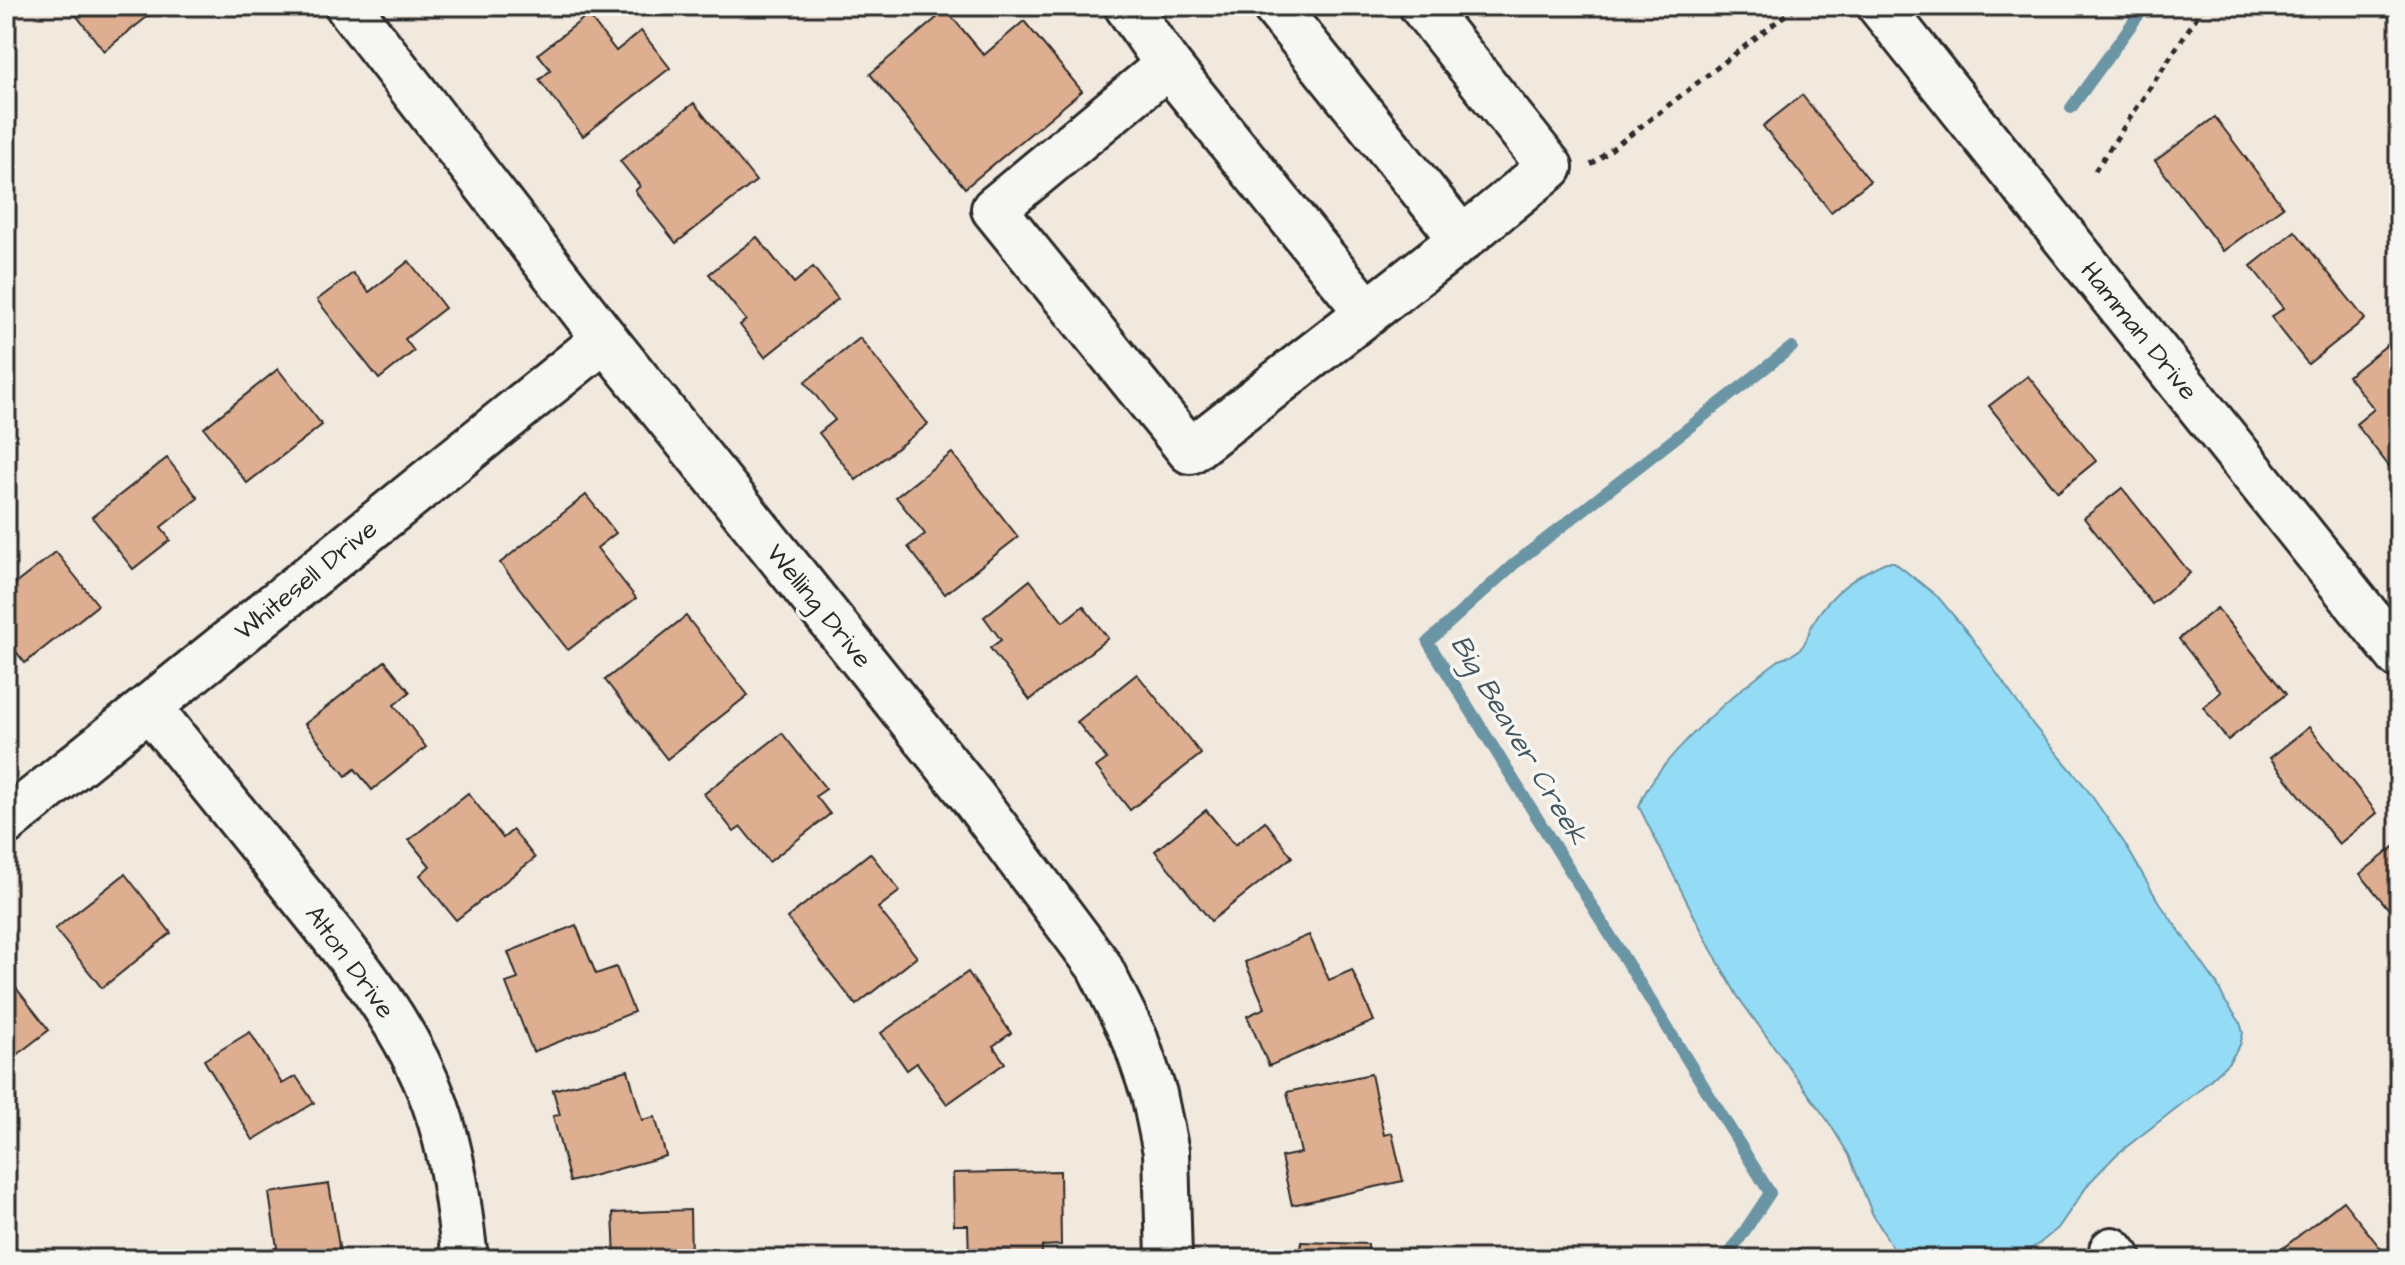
<svg xmlns="http://www.w3.org/2000/svg" width="2405" height="1265" viewBox="0 0 2405 1265" font-family="'Architects Daughter',sans-serif">
	<style>
		.water { fill: #94dcf6; stroke: #6a95a5; stroke-width: 2 }
		.lines { fill: none; stroke-linecap: round; stroke-linejoin: round }
		.stream { stroke: #6a95a5; stroke-width: 12 }
		.building { fill: #deae90; stroke: #2b2b2b; stroke-width: 2 }
		.minor-casing { stroke: #2b2b2b; stroke-width: 50 }
		.path { stroke: #2b2b2b; stroke-width: 5; stroke-dasharray: 6 6; stroke-linecap: butt }
		.minor { stroke: #f6f6f2; stroke-width: 44 }
		.labels { text-anchor: middle; dominant-baseline: central; stroke-width: 7; stroke-linejoin: round; paint-order: stroke }
		.street-label { font-size: 26px; fill: #2b2b2b; stroke: #f6f6f2 }
		.water-label { font-size: 28px; font-style: italic; fill: #45575e; stroke: #f6f6f2 }
	</style>
	<rect width="100%" height="100%" fill="#f1e8de"/>
	<filter id="ink" filterUnits="userSpaceOnUse"><feTurbulence type="fractalNoise" baseFrequency=".0125" numOctaves="2"/><feDisplacementMap in="SourceGraphic" scale="16" xChannelSelector="R" yChannelSelector="G"/><feConvolveMatrix kernelMatrix="1 2 1 2 8 2 1 2 1" color-interpolation-filters="sRGB"/></filter>
	<g filter="url(#ink)">
		<!-- water -->
		<path class="water" d="M1886,562H1894L1938,597L1969,634L2034,726L2084,785L2125,844L2158,901L2217,984L2225,1001L2240,1022L2243,1033L2240,1045L2229,1062L2197,1092L2116,1155L2090,1182L2058,1228L2040,1243L2014,1259L1899,1258L1872,1213L1849,1155L1828,1121L1738,997L1711,949L1639,807C1652,763 1741,687 1779,660C1813,649 1802,638 1818,615C1835,590 1858,574 1886,562Z"/>
		<g class="lines">
			<!-- stream -->
			<g class="stream">
				<polyline points="2071,108 2145,6"/>
				<polyline points="1726,1259 1770,1193 1428,642 1514,564 1792,347"/>
			</g>
		</g>
		<!-- building -->
		<g class="building">
			<polygon points="69,6 161,6 104,51"/>
			<polygon points="946,10 984,55 1024,21 1082,91 965,188 870,74"/>
			<polygon points="588,15 616,51 641,31 670,68 583,136 539,80 551,70 538,54"/>
			<polygon points="1802,95 1870,181 1831,212 1763,126"/>
			<polygon points="694,103 756,181 676,243 635,191 640,186 620,161"/>
			<polygon points="2215,117 2283,207 2223,251 2155,161"/>
			<polygon points="2295,231 2365,319 2308,364 2271,317 2284,308 2251,266"/>
			<polygon points="757,237 794,283 813,267 838,299 765,357 740,325 746,320 709,274"/>
			<polygon points="409,261 445,308 405,339 414,351 379,379 317,300 353,273 369,292"/>
			<polygon points="860,338 928,424 856,480 819,433 835,420 805,382"/>
			<polygon points="2392,341 2399,350 2399,479 2356,424 2374,409 2348,376"/>
			<polygon points="278,369 322,425 247,483 204,428"/>
			<polygon points="2028,376 2096,461 2058,492 1989,406"/>
			<polygon points="952,453 1018,537 945,594 908,547 925,534 896,497"/>
			<polygon points="167,458 198,498 161,527 170,540 133,569 92,517"/>
			<polygon points="2122,488 2190,573 2152,604 2084,518"/>
			<polygon points="586,495 616,533 597,548 636,598 568,650 500,563"/>
			<polygon points="56,552 98,605 25,663 6,639 6,591"/>
			<polygon points="1030,580 1063,622 1083,606 1108,638 1030,700 990,648 1001,640 984,617"/>
			<polygon points="2217,608 2286,694 2228,740 2203,707 2221,692 2179,639"/>
			<polygon points="686,616 748,695 667,759 605,680"/>
			<polygon points="385,661 410,692 394,705 426,747 372,790 355,769 346,776 305,724"/>
			<polygon points="1137,674 1201,754 1130,810 1096,767 1107,759 1077,722"/>
			<polygon points="2309,727 2377,813 2339,844 2270,758"/>
			<polygon points="782,733 826,789 816,796 830,814 769,862 741,827 734,832 704,794"/>
			<polygon points="468,793 503,838 513,830 535,858 456,920 420,875 430,866 409,840"/>
			<polygon points="1206,810 1235,845 1265,821 1292,857 1211,921 1155,851"/>
			<polygon points="2399,843 2399,922 2360,874"/>
			<polygon points="870,853 900,891 878,908 917,957 856,1005 787,918"/>
			<polygon points="125,874 171,933 102,988 55,929"/>
			<polygon points="576,925 596,974 616,967 634,1012 533,1052 506,983 518,979 508,952"/>
			<polygon points="1309,935 1329,980 1352,970 1374,1021 1269,1066 1247,1016 1265,1008 1245,962"/>
			<polygon points="968,972 1011,1033 993,1046 1005,1063 947,1104 917,1063 907,1070 881,1033"/>
			<polygon points="6,975 49,1030 6,1063"/>
			<polygon points="250,1032 282,1084 296,1076 314,1103 253,1140 204,1060"/>
			<polygon points="628,1070 642,1120 655,1117 666,1156 570,1182 553,1116 560,1115 553,1090"/>
			<polygon points="1371,1074 1384,1135 1392,1133 1403,1181 1292,1205 1281,1157 1301,1153 1287,1092"/>
			<polygon points="1060,1171 1061,1245 1042,1246 1042,1259 969,1259 968,1225 954,1225 953,1173"/>
			<polygon points="329,1184 341,1259 244,1259 243,1254 277,1248 269,1193"/>
			<polygon points="2343,1201 2389,1259 2269,1259"/>
			<polygon points="690,1210 691,1259 615,1259 613,1213"/>
			<polygon points="1301,1242 1368,1244 1368,1259 1301,1259"/>
		</g>
		<g class="lines">
			<defs>
				<g id="minor">
					<polyline points="348,6 605,339 972,796 1099,966 1135,1039 1154,1094 1166,1152 1169,1259"/>
					<polyline points="1127,6 1168,65"/>
					<polyline points="1275,6 1462,239 1550,167 1422,6"/>
					<polyline points="1880,6 2399,656"/>
					<path d="M1368,313L1168,65L994,209L1190,451C1281,380 1371,310 1462,239"/>
					<path d="M149,707C196,765 243,823 290,882C345,951 405,1020 435,1104C453,1154 459,1207 465,1259"/>
					<polyline points="6,822 605,339"/>
					<polyline points="2112,1250 2119,1259"/>
				</g>
			</defs>
			<!-- minor casing -->
			<use href="#minor" class="minor-casing"/>
			<!-- path -->
			<g class="path">
				<polyline points="1591,165 1797,6"/>
				<polyline points="2095,171 2204,6"/>
			</g>
			<!-- minor -->
			<use href="#minor" class="minor"/>
		</g>
	</g>
	<g class="labels">
		<!-- street labels -->
		<g class="street-label">
			<text transform="translate(2139 331) rotate(51)">Hamman Drive</text>
			<text transform="translate(306 580) rotate(-39)">Whitesell Drive</text>
			<text transform="translate(819 606) rotate(51)">Welling Drive</text>
			<text transform="translate(350 962) rotate(54)">Alton Drive</text>
		</g>
		<!-- water labels -->
		<g class="water-label">
			<text transform="translate(1519 740) rotate(59)">Big Beaver Creek</text>
		</g>
	</g>
	<!-- margin -->
	<rect width="2405" height="1265" fill="none" stroke="#f6f6f2" stroke-width="32"/>
	<rect x="16" y="16" width="2373" height="1233" fill="none" stroke="#2b2b2b" stroke-width="3" filter="url(#ink)"/>
</svg>
